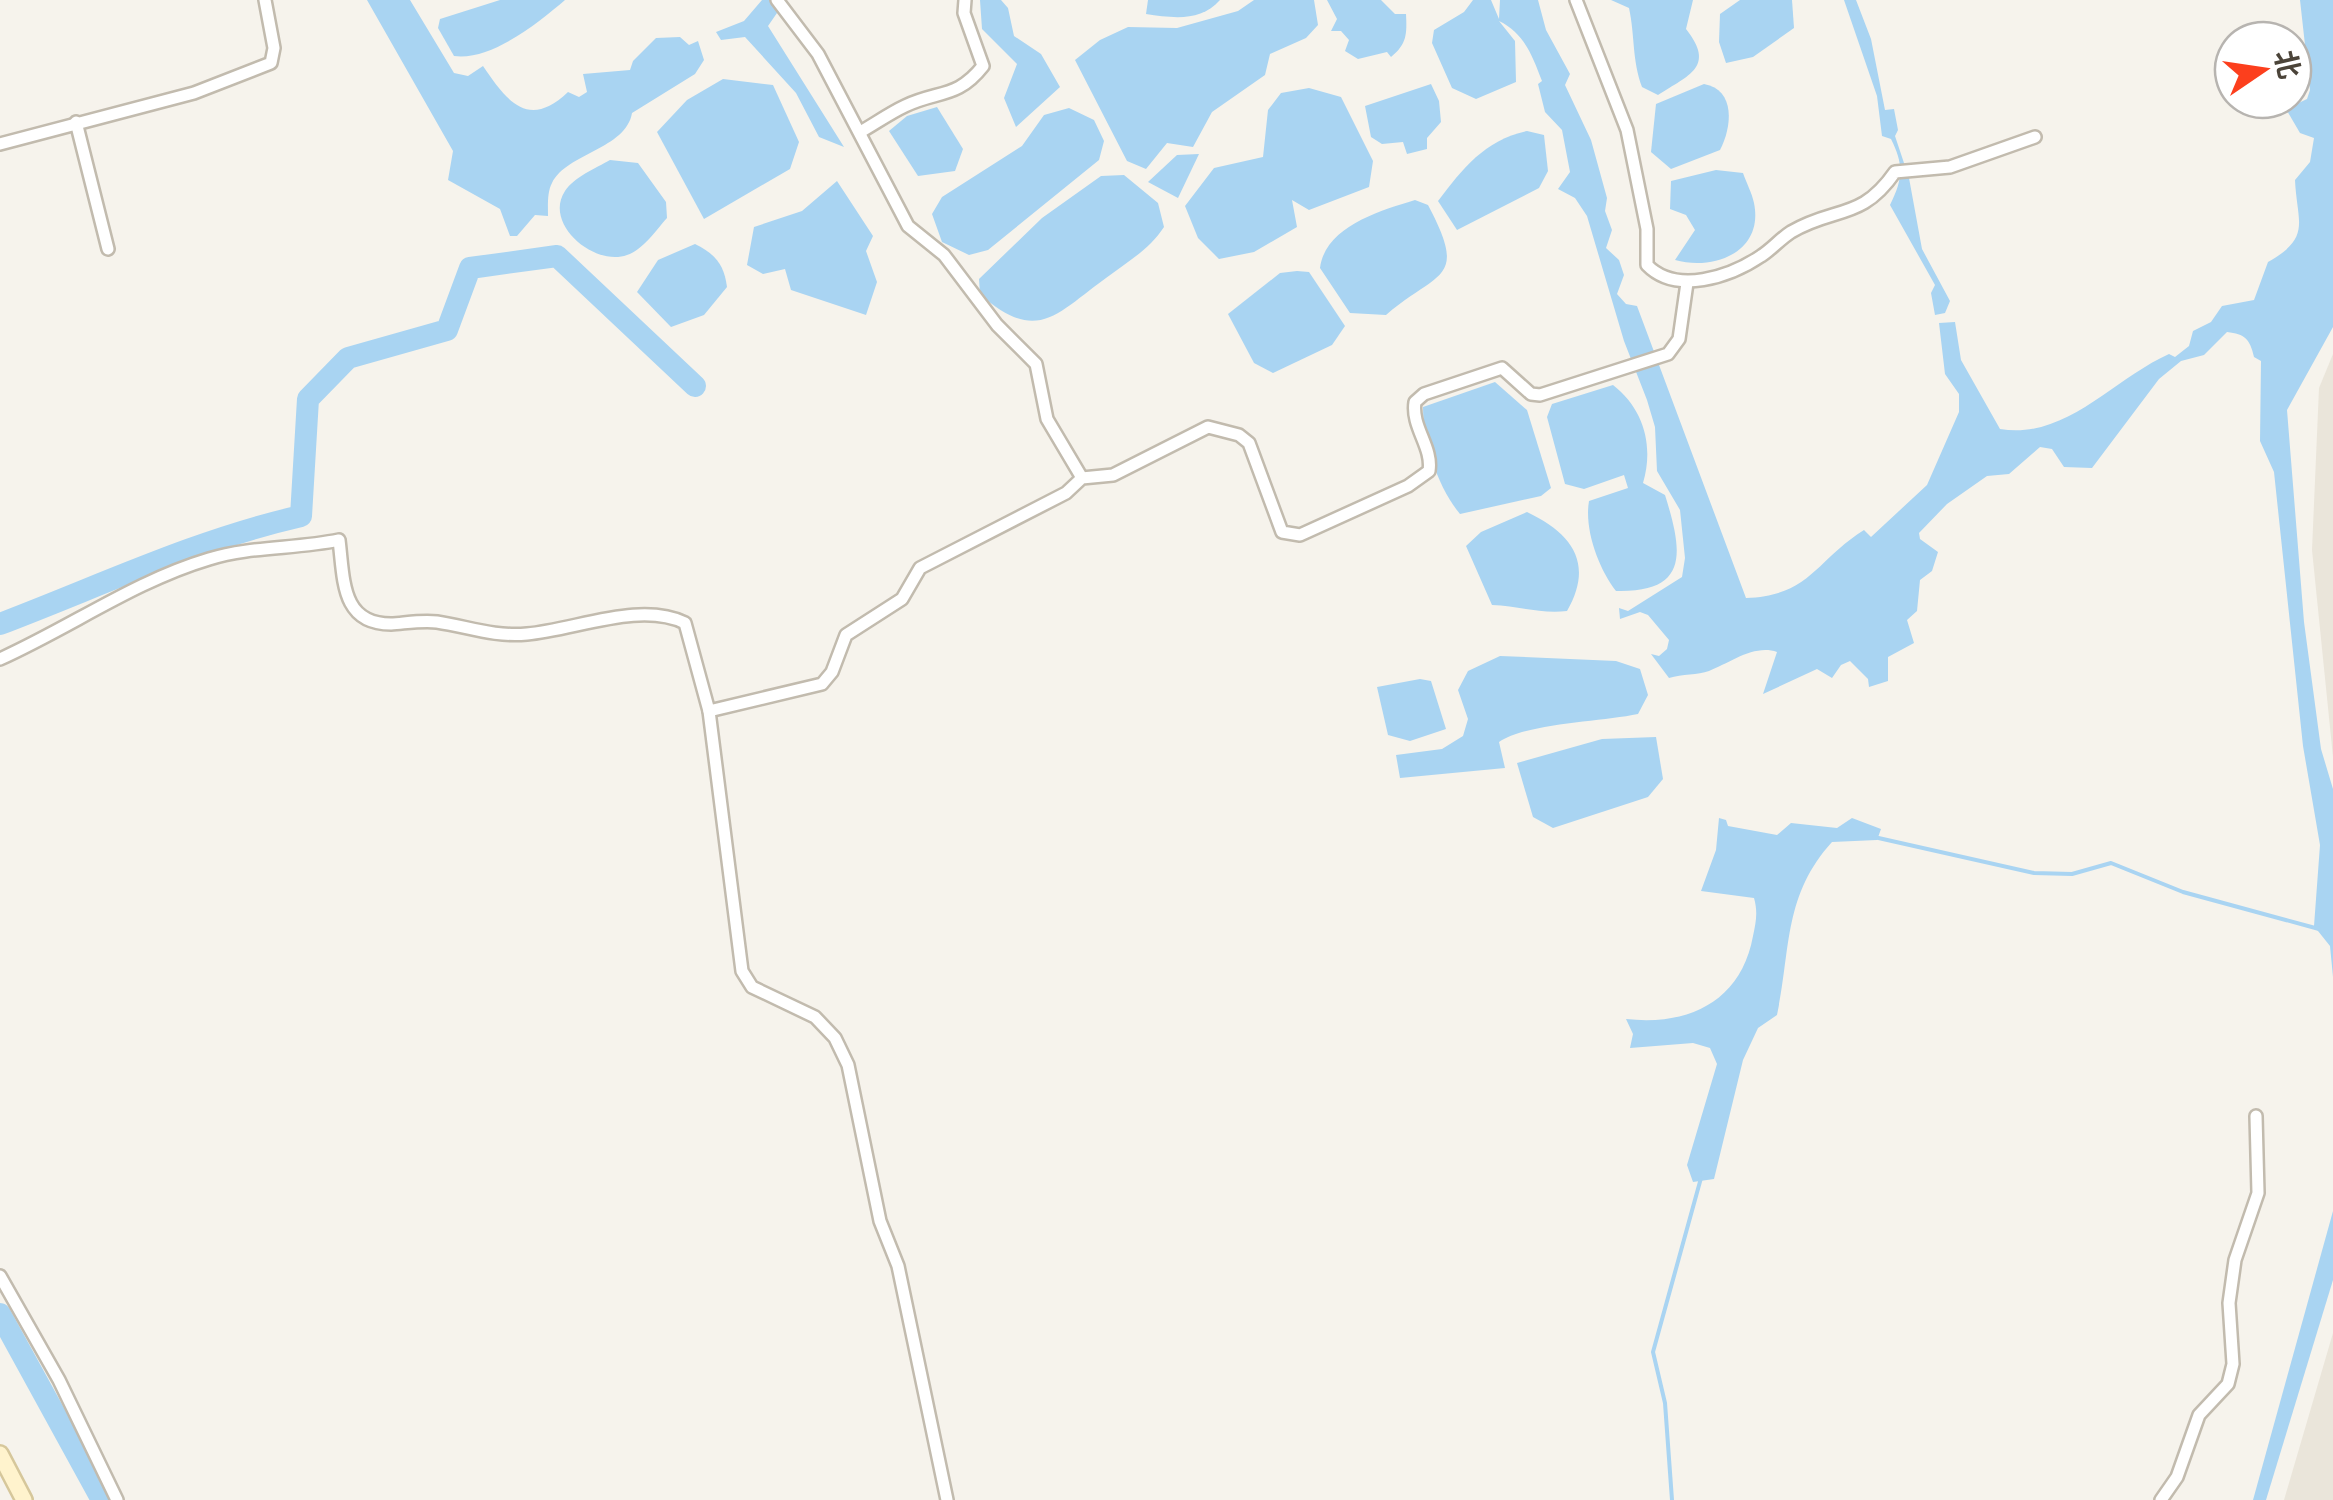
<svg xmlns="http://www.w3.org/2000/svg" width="2333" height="1500" viewBox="0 0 2333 1500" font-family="Barlow,'Noto Sans SC',sans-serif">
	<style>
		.residential { fill: #eae5da }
		.water { fill: #a9d4f2 }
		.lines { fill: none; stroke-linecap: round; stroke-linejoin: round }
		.stream { stroke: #a9d4f2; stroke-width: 4 }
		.river { stroke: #a9d4f2; stroke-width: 22 }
		.minor-casing { stroke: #c2bbae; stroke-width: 16 }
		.secondary-casing { stroke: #d6c79b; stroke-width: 20 }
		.minor { stroke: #fff; stroke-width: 11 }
		.secondary { stroke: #fff3cd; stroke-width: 15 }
	</style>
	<rect width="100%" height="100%" fill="#f6f3ec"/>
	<!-- residential -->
	<g class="residential">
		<polygon points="2333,354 2333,757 2312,550 2319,388"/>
		<polygon points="2333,1333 2333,1500 2284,1500"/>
	</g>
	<!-- water -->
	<g class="water">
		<path d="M367,0H410L454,73L468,76L483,66C508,103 529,129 568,92L579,97L587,92L583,74L630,70L633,61L656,38L680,37L689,45L698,41L704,60L695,74L632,113C626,149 567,153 552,183C547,192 548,206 548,216L535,215L517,236H510L500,209L448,180L453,151Z"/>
		<path d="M500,0H565C538,23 491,61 454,56L438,28L440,19Z"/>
		<polygon points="762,0 786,0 768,26 844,147 819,137 796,93 745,37 721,40 716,32 744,21"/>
		<polygon points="980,0 1001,0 1008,8 1014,36 1041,54 1060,87 1016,127 1004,98 1017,64 982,29"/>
		<path d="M1148,0H1220C1201,22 1173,18 1146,14Z"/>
		<polygon points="1254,0 1314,0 1318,25 1306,38 1270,54 1265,75 1212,112 1193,147 1167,143 1146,169 1127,161 1075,60 1100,40 1128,27 1177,28 1238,11"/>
		<path d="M1327,0H1381L1395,14H1406C1407,34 1407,44 1391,57L1387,52L1358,59L1345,51L1349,40L1341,31H1331L1337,19Z"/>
		<path d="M1473,0H1491L1499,19L1500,0H1538L1546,30L1570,74L1565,85L1591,140L1607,198L1605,211L1612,230L1606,248L1619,260L1624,275L1617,294L1626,304L1637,306L1746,598C1810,596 1816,560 1864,530L1871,537L1927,485L1959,412V394L1945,374L1939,323L1955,322L1961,360L2000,429C2066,440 2113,379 2169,354L2175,357L2189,346L2193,331L2211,322L2222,306L2254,300L2268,262C2312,237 2297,223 2295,180L2310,162L2314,138L2300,133L2286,109L2307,99L2310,90L2300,0H2333V327L2287,410L2304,622L2321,749L2333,789V977L2330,946L2314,926L2320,845L2303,746L2274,472L2260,441L2261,361L2254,357C2250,339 2245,334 2227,332L2204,355L2181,361L2159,379L2092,468L2064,467L2052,449L2040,447L2009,474L1987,476L1947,504L1919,533L1920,539L1938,552L1932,571L1920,580L1917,611L1907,620L1914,643L1888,657V681L1869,687L1868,679L1850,661L1841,665L1832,678L1817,669L1763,694L1777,652C1754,644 1730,663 1709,671C1698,675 1682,674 1669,678L1651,654L1659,656L1667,649L1669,640L1648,615L1640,612L1620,619L1619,608L1628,611L1682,577L1685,558L1680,510L1657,471L1655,427L1647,400L1624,341L1587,216L1575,198L1558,189L1570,172L1562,130L1545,112L1538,84L1542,81C1532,55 1524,33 1499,21L1515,41L1516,82L1476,99L1452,88L1432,43L1434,30L1464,12Z"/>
		<path d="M1611,0H1693L1686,29C1716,67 1689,75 1658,95L1642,87C1632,60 1635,36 1629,8Z"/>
		<polygon points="1740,0 1792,0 1794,28 1753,57 1726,63 1719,42 1720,14"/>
		<path d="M1844,0H1856L1871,39L1885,110L1894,109L1898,130L1895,136L1909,178L1922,249L1950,301L1945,313L1935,315L1931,293L1935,285L1890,205C1903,179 1904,165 1891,139L1882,136L1877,96Z"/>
		<polygon points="723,79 773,85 799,142 790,169 704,219 657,132 687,100"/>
		<polygon points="1431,84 1439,101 1441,122 1427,138 1427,149 1407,154 1403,142 1382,144 1371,137 1365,106"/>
		<path d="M1704,84C1736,90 1732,127 1720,150L1671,169L1651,152L1656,104Z"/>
		<polygon points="1309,88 1341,97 1373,161 1369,187 1309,210 1292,200 1297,227 1254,252 1219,259 1198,238 1185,206 1214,168 1263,157 1268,110 1281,93"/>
		<polygon points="937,107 963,149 955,171 918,176 889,131 907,116"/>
		<polygon points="1069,108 1094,120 1104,141 1099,160 988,250 969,255 942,242 932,214 942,197 1022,146 1044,115"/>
		<path d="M1527,131L1544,135L1548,171L1539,188L1457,230L1438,201C1463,168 1485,140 1527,131Z"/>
		<polygon points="1199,154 1178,198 1148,182 1177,155"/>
		<path d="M610,160L638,163L666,202L667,218C656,230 643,250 627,255C595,267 543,224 565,191C574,177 596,168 610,160Z"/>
		<path d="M1716,170L1743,173C1746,182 1752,193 1754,203C1764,252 1714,271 1675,260L1695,230L1686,215L1670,209L1671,181Z"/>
		<path d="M1124,175L1158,203L1164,227C1149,250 1127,262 1106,278C1056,314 1037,345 980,294L979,279L1042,218L1101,176Z"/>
		<polygon points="837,181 873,236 866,251 877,282 866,315 791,290 785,269 763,274 747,265 754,227 802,211"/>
		<path d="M1415,200L1428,205C1469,282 1438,270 1386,315L1350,313L1320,268C1325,227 1379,211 1415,200Z"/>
		<path d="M695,244C715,254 724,264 727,287L704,315L671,327L637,292L658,260Z"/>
		<polygon points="1297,271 1309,272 1345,326 1332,345 1273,373 1254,363 1228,314 1280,273"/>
		<path d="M1495,382L1527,410L1551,488L1541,496L1460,514C1438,488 1423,442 1423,407Z"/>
		<path d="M1613,385C1644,409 1654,446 1643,483L1665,495C1682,550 1691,593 1616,591C1599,569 1584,530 1589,501L1628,488L1624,475L1584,489L1565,484L1547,417L1552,404Z"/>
		<path d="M1527,512C1573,534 1594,564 1567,611C1540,614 1519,606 1492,605L1466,546L1481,532Z"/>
		<path d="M1500,656L1616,661L1640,669L1648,695L1638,714C1600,722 1527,723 1499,742L1505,768L1400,778L1396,755L1442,749L1463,736L1468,719L1458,690L1468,671Z"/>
		<polygon points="1420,679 1431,681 1446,729 1410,741 1388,735 1377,687"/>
		<polygon points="1656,737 1663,779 1648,797 1553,828 1533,817 1517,763 1602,739"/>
		<path d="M1719,818L1726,820L1728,826L1777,835L1791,823L1837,828L1852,818L1881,829L1877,840L1832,842C1783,896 1791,949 1777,1015L1758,1028L1743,1060L1714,1179L1693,1182L1687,1165L1717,1064L1710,1048L1693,1043L1630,1048L1633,1034L1626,1019C1688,1026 1741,1002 1753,936C1756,922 1758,912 1754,898L1701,891L1716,850Z"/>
		<polygon points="2333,1211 2333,1280 2266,1500 2253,1500"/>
	</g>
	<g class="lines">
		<!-- stream -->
		<g class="stream">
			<polyline points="1874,837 2034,873 2072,874 2111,863 2183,892 2319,929"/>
			<polyline points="1672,1500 1665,1403 1653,1352 1701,1178"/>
		</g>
		<!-- river -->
		<g class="river">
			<path d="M0,624C100,586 196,540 301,516L308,399L348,358L447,330L470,268L557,256L695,386"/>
			<polyline points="0,1314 102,1500"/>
		</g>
		<defs>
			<g id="minor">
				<polyline points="777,0 818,54 908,226 944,255 997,325 1036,364 1047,419 1082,478"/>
				<path d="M1576,0L1627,130L1647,229V265C1676,295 1730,277 1761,256C1772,249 1780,239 1791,232C1835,206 1861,221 1895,172L1950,167L2035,137"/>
				<polyline points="76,122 108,249"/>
				<path d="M862,131C876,123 890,113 905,106C938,90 957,99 983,66L964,13L965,0"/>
				<polyline points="0,144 194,93 271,63 274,48 265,0"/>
				<path d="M0,659C71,627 135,581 209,559C251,546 296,549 339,540C344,580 341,624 391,624C406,623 423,620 437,622C469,627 494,637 527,634C575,630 640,601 685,623L709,711L742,971L752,987L815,1017L835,1038L848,1065L880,1221L898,1266L947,1500"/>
				<path d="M709,711L822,684L832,672L846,635L902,599L920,568L1066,493L1082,478L1113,475L1208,427L1239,435L1249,443L1282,532L1300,535L1408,486L1429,471C1433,447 1411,427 1415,402L1424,394L1502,368L1531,394L1540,395L1668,354L1679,339L1687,283"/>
				<polyline points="0,1276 59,1380 117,1500"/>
				<polyline points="2161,1500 2177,1477 2199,1415 2228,1384 2233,1364 2229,1303 2235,1260 2258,1193 2256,1116"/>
			</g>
			<polyline id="secondary" points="0,1454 24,1500"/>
		</defs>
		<!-- minor casing -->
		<use href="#minor" class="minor-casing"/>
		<!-- secondary casing -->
		<use href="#secondary" class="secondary-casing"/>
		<!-- minor -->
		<use href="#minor" class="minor"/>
		<!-- secondary -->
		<use href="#secondary" class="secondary"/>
	</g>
	<!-- north arrow -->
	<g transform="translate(2263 70) rotate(77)"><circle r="48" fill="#ffffff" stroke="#b7b4b0" stroke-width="2.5"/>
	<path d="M0-8L18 38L0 25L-18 38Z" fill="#fc3f1d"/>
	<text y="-15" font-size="28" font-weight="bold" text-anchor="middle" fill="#4b4439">北</text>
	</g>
</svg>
